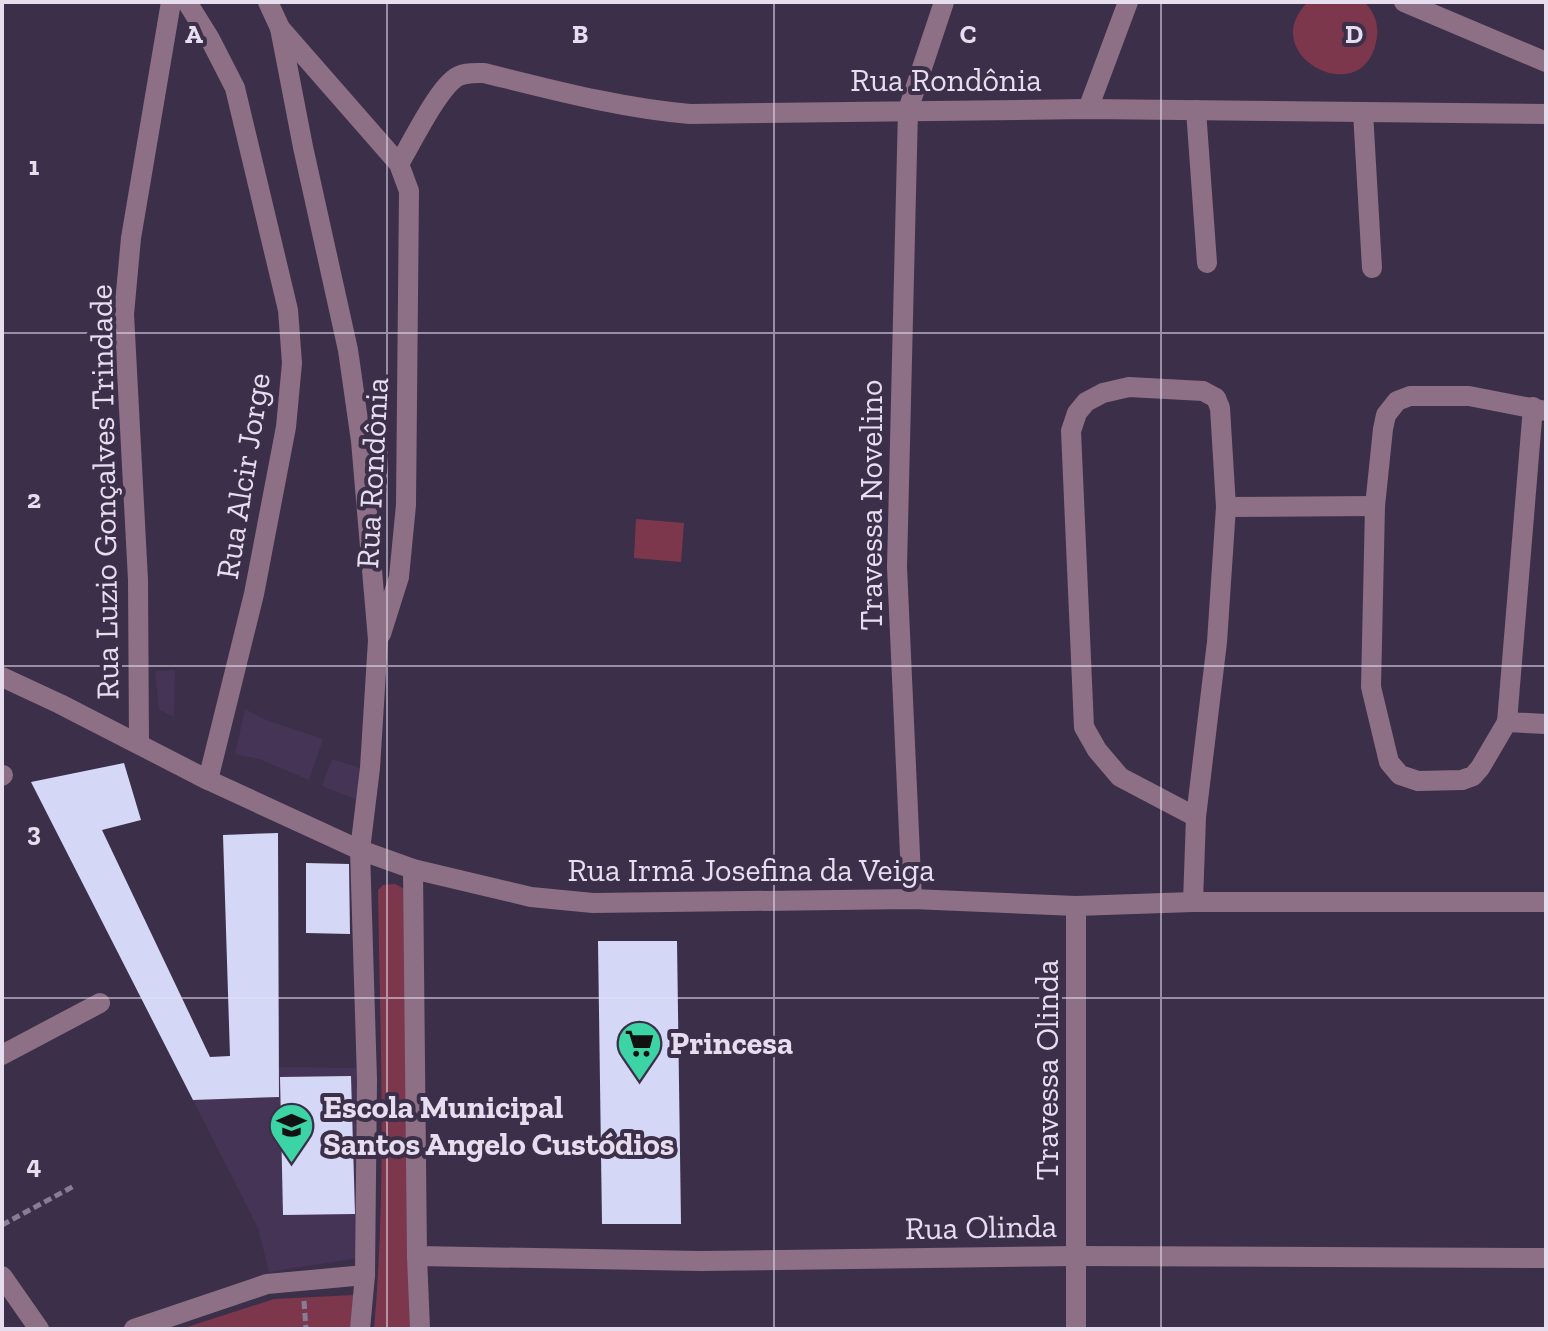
<svg xmlns="http://www.w3.org/2000/svg" width="1548" height="1331" viewBox="0 0 1548 1331" font-family="'Zilla Slab',serif">
	<style>
		.built { fill: #453455 }
		.green { fill: #7d374c }
		.building { fill: #d4d8f6 }
		.lines { fill: none; stroke-linecap: round; stroke-linejoin: round }
		.path { stroke: #887e93; stroke-width: 5; stroke-dasharray: 8 4; stroke-linecap: butt }
		.minor { stroke: #8d7085; stroke-width: 20 }
		.grid { fill: none; stroke: #e6deee; stroke-width: 2; stroke-opacity: 0.55 }
		.labels { text-anchor: middle; dominant-baseline: central; stroke-width: 8; stroke-linejoin: round; paint-order: stroke }
		.street-label { font-size: 32px; fill: #e6deee; stroke: #3c2f49 }
		.poi-label { font-size: 32px; font-weight: bold; fill: #e6deee; stroke: #3c2f49; text-anchor: start }
		.grid-label { font-size: 26px; text-anchor: middle; font-weight: bold; fill: #e6deee; stroke: #3c2f49; stroke-width: 8; stroke-linejoin: round; paint-order: stroke }
	</style>
	<rect width="100%" height="100%" fill="#3c2f49"/>
	<!-- built -->
	<g class="built">
		<polygon points="175,670 174,717 159,710 155,671"/>
		<polygon points="245,709 266,720 323,739 309,780 259,759 235,754"/>
		<polygon points="332,759 363,769 357,800 322,786"/>
		<polygon points="279,1067 359,1068 359,1258 269,1272 258,1228 193,1100 278,1097"/>
	</g>
	<!-- green -->
	<g class="green">
		<path d="M1308,2H1364C1375,12 1380,27 1376,42C1362,112 1254,54 1308,2Z"/>
		<polygon points="636,519 684,523 681,562 634,558"/>
		<path d="M395,884L406,890L410,1329H374C387,1183 380,1036 378,890L383,885Z"/>
		<polygon points="354,1295 351,1329 181,1329 274,1299"/>
	</g>
	<!-- building -->
	<g class="building">
		<polygon points="124,763 141,820 102,830 210,1057 230,1056 223,835 278,833 279,1097 193,1100 31,782"/>
		<polygon points="306,863 349,864 350,934 306,933"/>
		<polygon points="598,941 677,941 681,1224 602,1224"/>
		<polygon points="351,1076 355,1214 283,1215 280,1077"/>
	</g>
	<g class="lines">
		<!-- path -->
		<g class="path">
			<polyline points="2,1225 74,1186"/>
			<polyline points="304,1301 306,1329"/>
		</g>
		<!-- minor -->
		<g class="minor">
			<polyline points="187,2 210,39 235,88 288,310 292,363 286,427 254,594 208,780"/>
			<polyline points="268,2 280,28 399,164 409,191 406,505 399,577 381,634"/>
			<polyline points="1404,2 1546,62"/>
			<polyline points="280,28 303,147 348,350 361,441 378,640 370,768 360,850 367,1080 365,1275 360,1329"/>
			<polyline points="1088,109 1128,2"/>
			<polyline points="1196,110 1207,263"/>
			<polyline points="1363,112 1372,268"/>
			<path d="M399,164C412,142 436,93 454,79C462,72 474,73 484,73C553,90 620,108 690,114L1088,109L1546,114"/>
			<polyline points="1533,407 1507,722 1546,724"/>
			<polyline points="1226,507 1375,506"/>
			<polyline points="2,677 60,704 208,780 360,850 413,869 531,897 593,903 912,899 1076,906 1193,902 1546,902"/>
			<polyline points="1507,722 1480,768 1473,776 1462,780 1418,781 1400,775 1389,762 1371,687 1375,506 1383,429 1386,415 1397,401 1410,396 1469,396 1546,411"/>
			<polyline points="139,744 138,580 124,314 131,238 171,2"/>
			<polyline points="2,776 3,775"/>
			<polyline points="413,869 417,1256 420,1329"/>
			<polyline points="912,899 897,567 908,110 944,2"/>
			<polyline points="1193,902 1196,817 1217,642 1226,507 1220,408 1216,398 1203,391 1129,387 1103,393 1086,402 1077,413 1071,431 1084,727 1097,750 1120,777 1196,817"/>
			<polyline points="2,1055 100,1003"/>
			<polyline points="417,1256 701,1261 1077,1256 1546,1258"/>
			<polyline points="2,1276 39,1329"/>
			<polyline points="134,1329 267,1284 365,1275"/>
			<polyline points="1076,1329 1076,906"/>
		</g>
	</g>
	<!-- grid -->
	<path class="grid" d="M387,2V1329M774,2V1329M1161,2V1329M2,333H1546M2,666H1546M2,998H1546"/>
	<!-- icons -->
	<defs>
		<symbol id="supermarket-pin" viewBox="-11 -11 22 30"><path d="M0 17L-7.5 6A9.5 9.5 0 1 1 7.5 6Z" fill="#3cd4a4" stroke="#3c2f49"/><path d="M-6-5.5h2.5l.6 2H6L4.5 2H-2.5L-4.4-4H-6ZM-1.5 3.2a1.3 1.3 0 1 0 .1 0ZM3 3.2a1.3 1.3 0 1 0 .1 0Z" fill="#111"/></symbol>
		<symbol id="school-pin" viewBox="-11 -11 22 30"><path d="M0 17L-7.5 6A9.5 9.5 0 1 1 7.5 6Z" fill="#3cd4a4" stroke="#3c2f49"/><path d="M0-5L7-2L0 1L-7-2ZM-4 1L0 2.5L4 1V4Q0 6-4 4Z" fill="#111"/></symbol>
	</defs>
	<g fill-rule="evenodd">
		<use href="#supermarket-pin" x="614" y="1018" width="51" height="69"/>
		<use href="#school-pin" x="266" y="1100" width="51" height="69"/>
	</g>
	<g class="labels">
		<!-- street labels -->
		<g class="street-label">
			<text x="946" y="80">Rua Rondônia</text>
			<text transform="translate(372 473) rotate(-87)">Rua Rondônia</text>
			<text transform="translate(243 476) rotate(-81)">Rua Alcir Jorge</text>
			<text transform="translate(104 492) rotate(-91)">Rua Luzio Gonçalves Trindade</text>
			<text transform="translate(871 505) rotate(-90)">Travessa Novelino</text>
			<text x="751" y="870">Rua Irmã Josefina da Veiga</text>
			<text transform="translate(1047 1070) rotate(-90)">Travessa Olinda</text>
			<text transform="translate(981 1227) rotate(-1)">Rua Olinda</text>
		</g>
		<!-- poi labels -->
		<g class="poi-label">
			<text x="670" y="1043">Princesa</text>
			<text x="323" y="1107">Escola Municipal<tspan x="323" dy="37">Santos Angelo Custódios</tspan></text>
		</g>
	</g>
	<g class="grid-label">
		<text x="194" y="43">A</text>
		<text x="580" y="43">B</text>
		<text x="968" y="43">C</text>
		<text x="1354" y="43">D</text>
		<text x="34" y="175">1</text>
		<text x="34" y="508">2</text>
		<text x="34" y="841">3</text>
		<text x="34" y="1174">4</text>
	</g>
	<!-- border -->
	<rect width="1548" height="1331" fill="none" stroke="#e6deee" stroke-width="8"/>
</svg>
